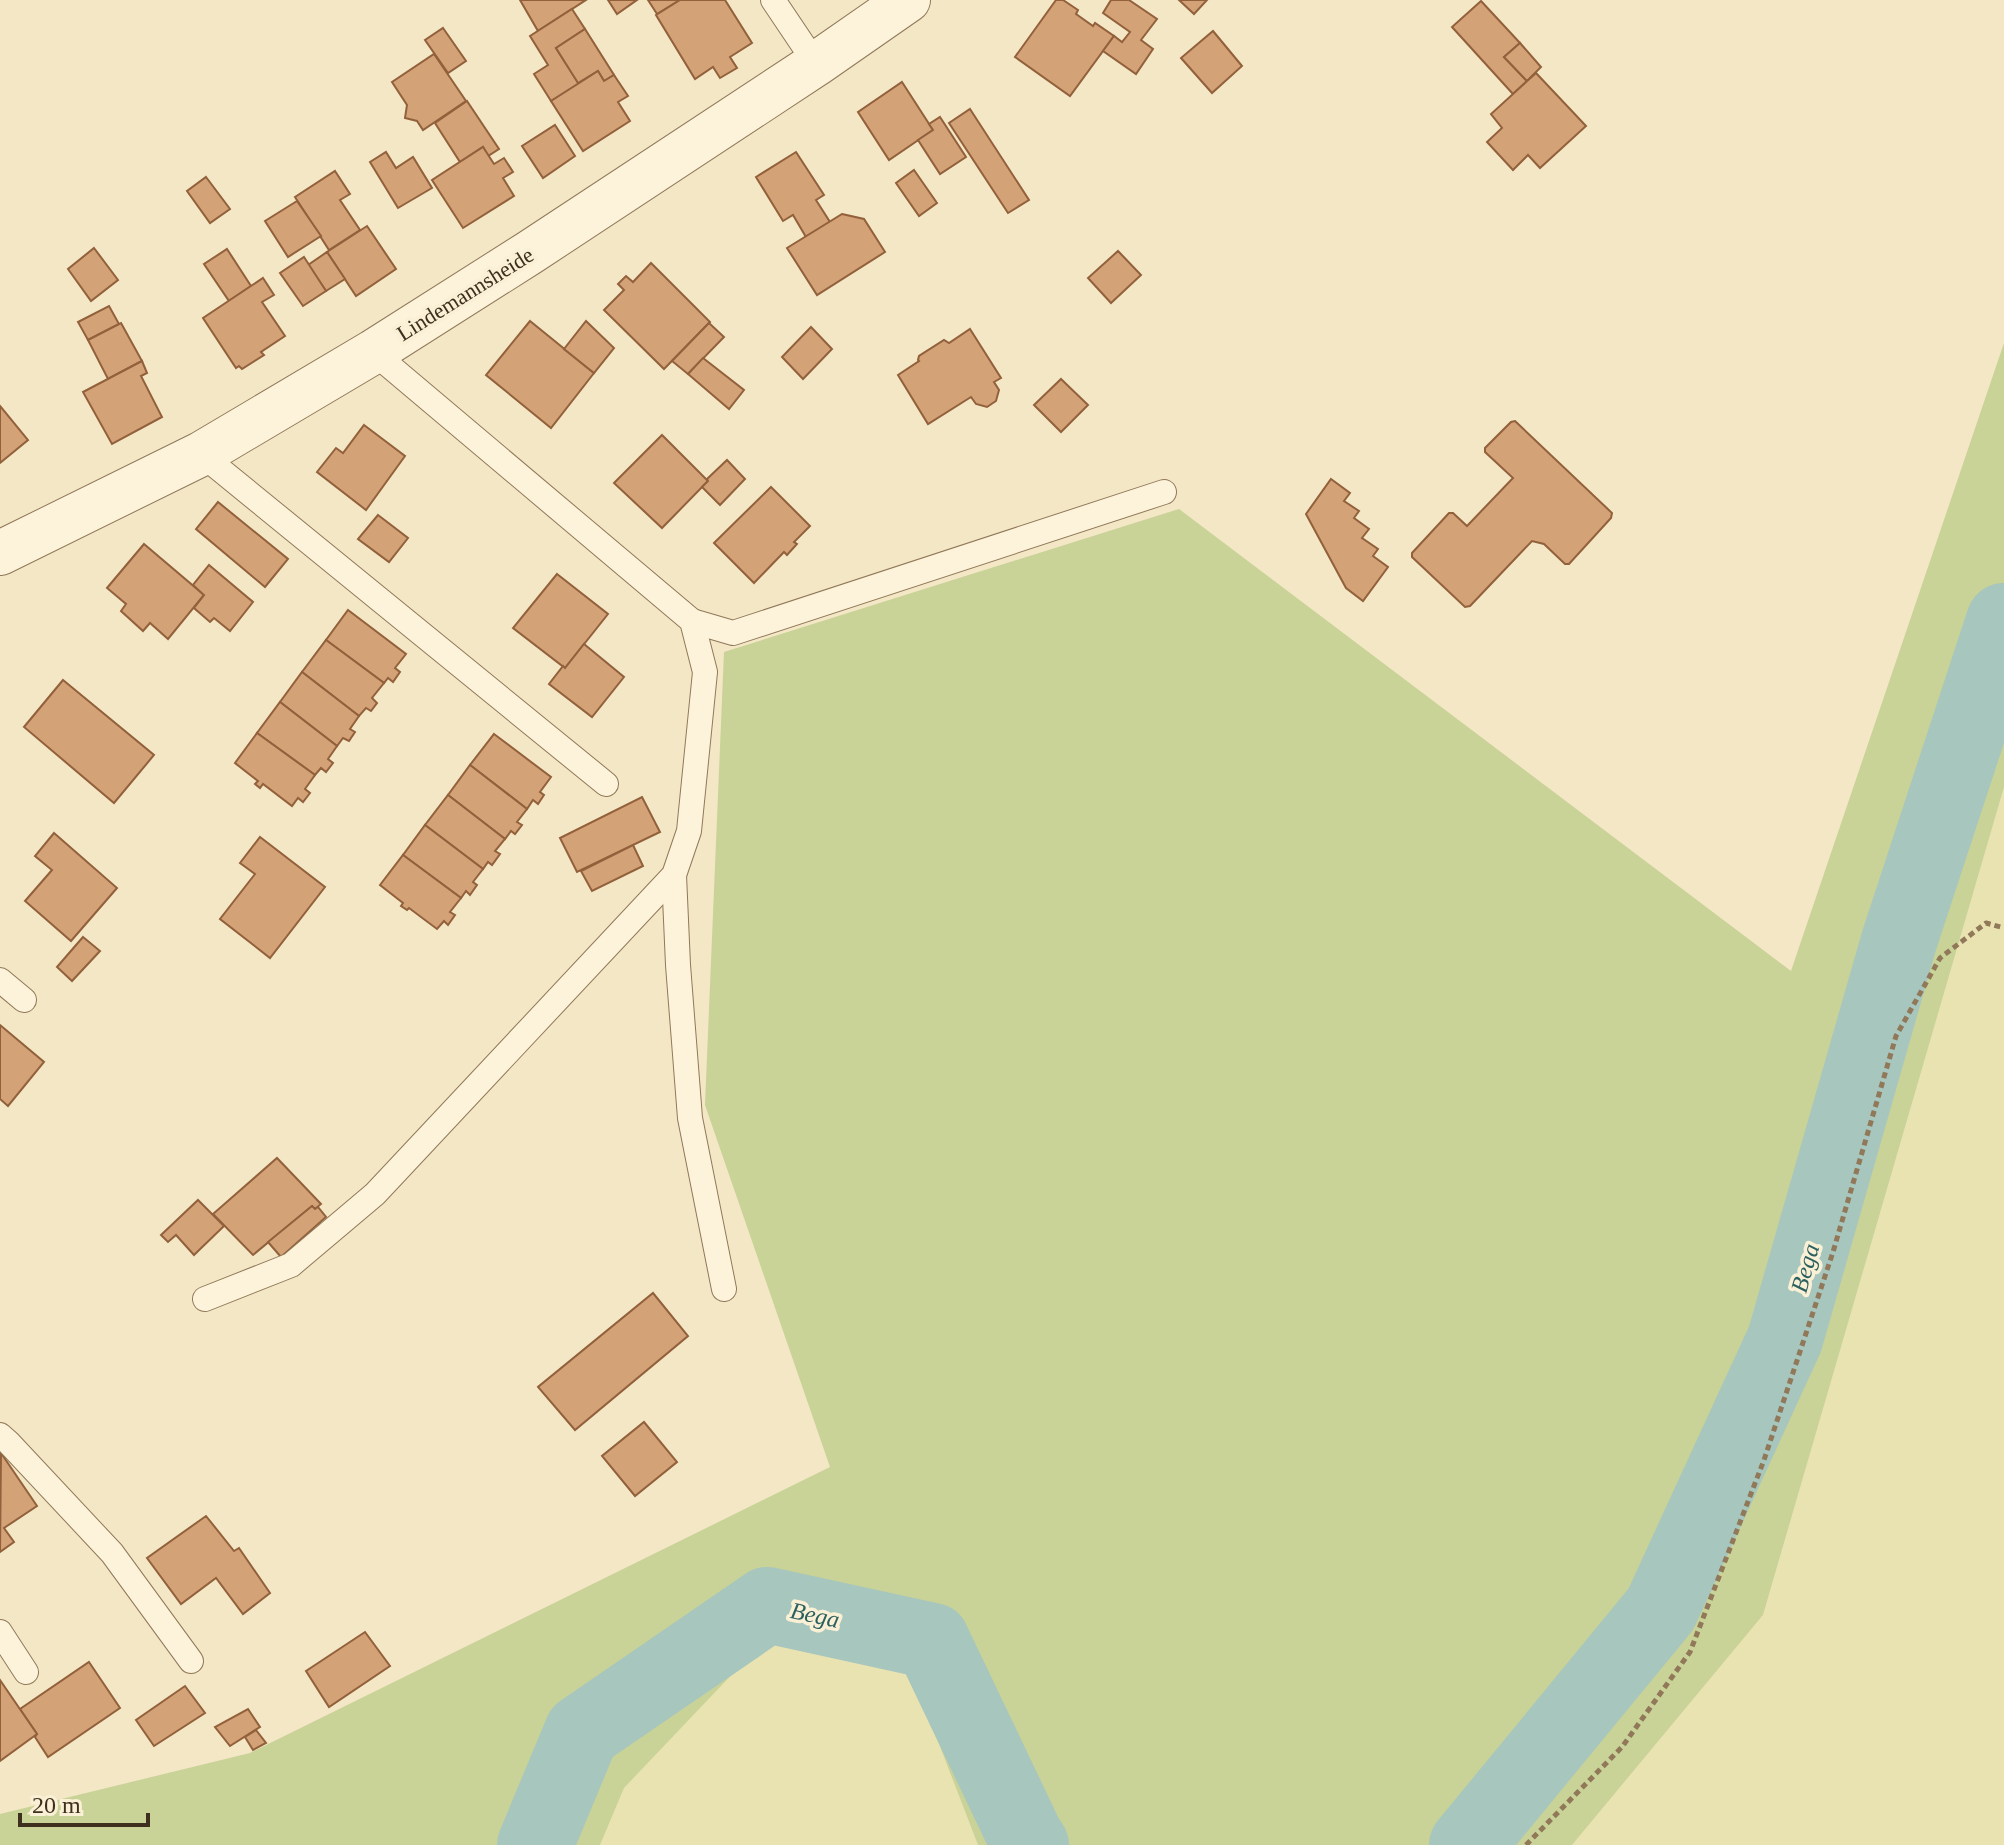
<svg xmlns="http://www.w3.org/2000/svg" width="2004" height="1845" viewBox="0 0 2004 1845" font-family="Georgia,serif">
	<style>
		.farmland { fill: #e9e3b1 }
		.green { fill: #c9d297 }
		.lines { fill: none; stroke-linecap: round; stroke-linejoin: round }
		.river { stroke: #a7c6be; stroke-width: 76 }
		.building { fill: #d4a277; stroke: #92613c; stroke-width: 2 }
		.service-casing { stroke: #907859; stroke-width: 26 }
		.minor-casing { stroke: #907859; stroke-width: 46 }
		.path { stroke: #907859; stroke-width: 5; stroke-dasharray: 6 4; stroke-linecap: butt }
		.service { stroke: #fcf3da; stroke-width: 24 }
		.minor { stroke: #fcf3da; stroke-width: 44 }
		.labels { text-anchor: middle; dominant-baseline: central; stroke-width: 7; stroke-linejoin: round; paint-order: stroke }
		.street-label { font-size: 22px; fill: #3f2f1e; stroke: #f9f0d6 }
		.water-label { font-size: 24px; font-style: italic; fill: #2c605f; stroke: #f9f0d6 }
	</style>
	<rect width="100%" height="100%" fill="#f3e7c5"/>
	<!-- farmland -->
	<g class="farmland">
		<polygon points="2004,787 2004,1845 1572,1845 1763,1615"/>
		<polygon points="777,1626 907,1661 978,1845 600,1845 624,1788"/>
	</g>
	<!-- green -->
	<polygon class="green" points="2004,343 2004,787 1763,1615 1572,1845 978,1845 907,1661 777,1627 624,1788 600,1845 0,1845 0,1814 250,1753 830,1467 705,1105 724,652 1179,509 1791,971"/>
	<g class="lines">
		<!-- river -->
		<g class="river">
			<polyline points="535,1845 582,1732 767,1605 932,1641 1026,1838 1031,1845"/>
			<polyline points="1467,1845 1661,1609 1785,1339 1899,941 2004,621"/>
		</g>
	</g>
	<!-- building -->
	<g class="building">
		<polygon points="520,0 586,0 538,31"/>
		<polygon points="608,0 637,0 617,14"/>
		<polygon points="648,0 680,0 657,14"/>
		<polygon points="680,0 725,0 752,43 730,57 737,68 720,78 713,67 695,79 656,15"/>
		<polygon points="1056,0 1063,0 1078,10 1076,14 1093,26 1095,23 1114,36 1070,96 1015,57"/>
		<polygon points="1111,0 1129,0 1157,19 1141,40 1153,49 1136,74 1103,51 1114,36 1122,42 1130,32 1103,13"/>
		<polygon points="1179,0 1207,0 1194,14"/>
		<polygon points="1481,1 1520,43 1504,57 1527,81 1513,94 1452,27"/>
		<polygon points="572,9 585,29 556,48 579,84 551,101 534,74 548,65 530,36"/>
		<polygon points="443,28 466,61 448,73 425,40"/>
		<polygon points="585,29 614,75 604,81 598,71 578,83 556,48"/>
		<polygon points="1213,31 1242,66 1212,93 1181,58"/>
		<polygon points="1520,43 1541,67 1527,81 1504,57"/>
		<polygon points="434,54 466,101 423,130 417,121 405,118 407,105 392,82"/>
		<polygon points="598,71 604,81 614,75 628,96 618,102 630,121 583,151 551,101"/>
		<polygon points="1536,73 1586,126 1540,168 1528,155 1513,170 1487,142 1502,128 1491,114"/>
		<polygon points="902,82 933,130 889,160 858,112"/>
		<polygon points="467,101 499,149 488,156 483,147 460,162 435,123"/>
		<polygon points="970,109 1029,200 1008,213 949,123"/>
		<polygon points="940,117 966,157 940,174 918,140 933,130 929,124"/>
		<polygon points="555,125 575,156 543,178 522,146"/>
		<polygon points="483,147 494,164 504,158 513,172 503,178 514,196 463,228 432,180"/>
		<polygon points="386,152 396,168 413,157 432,188 398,208 370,162"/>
		<polygon points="796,152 824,195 816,200 830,222 806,237 793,215 783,221 756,177"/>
		<polygon points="914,170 937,203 919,216 896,183"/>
		<polygon points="335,171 350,194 340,200 360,230 329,250 295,197"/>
		<polygon points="206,177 230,209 210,223 187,191"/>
		<polygon points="297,201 321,236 288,257 265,221"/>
		<polygon points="842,214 864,219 885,252 817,295 787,248"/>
		<polygon points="367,226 396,269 356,296 327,252"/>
		<polygon points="94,248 118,280 91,301 68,269"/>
		<polygon points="227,249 251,286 229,301 204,264"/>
		<polygon points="1118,251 1141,275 1111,303 1088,278"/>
		<polygon points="327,252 345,279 326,291 308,265"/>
		<polygon points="304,257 326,291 303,306 280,273"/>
		<polygon points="651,263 710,322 664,369 604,310 624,290 618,284 626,276 633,282"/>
		<polygon points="263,278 274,295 262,302 285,336 261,352 264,355 242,369 239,366 236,368 203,318"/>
		<polygon points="109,306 119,324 88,340 78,322"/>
		<polygon points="530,321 594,373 551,428 486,375"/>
		<polygon points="586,321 614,348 594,373 564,349"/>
		<polygon points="121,323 142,361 108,379 88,340"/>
		<polygon points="709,323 724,337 688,374 672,361"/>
		<polygon points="811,327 832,349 803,379 782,357"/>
		<polygon points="970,329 1001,378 994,382 999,390 996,401 987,407 976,404 971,397 928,424 898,375 919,361 918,360 919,356 944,340 949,343"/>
		<polygon points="703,358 744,390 729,409 688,374"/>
		<polygon points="142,361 147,373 141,376 162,417 112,444 83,392"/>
		<polygon points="1061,379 1088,405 1061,432 1034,405"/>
		<polygon points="0,406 28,440 0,463"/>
		<polygon points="1515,421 1612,513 1611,518 1569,564 1565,564 1544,544 1532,541 1470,606 1465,607 1412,557 1412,553 1449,513 1453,513 1467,526 1513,478 1485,452 1485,448 1511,422"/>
		<polygon points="364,425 405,456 366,510 317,472 336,448 343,453"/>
		<polygon points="662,435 708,481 662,528 614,483"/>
		<polygon points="727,460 745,479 720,505 702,487 708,481 707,479"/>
		<polygon points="1331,479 1350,493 1344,501 1359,511 1354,518 1369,529 1362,538 1378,549 1373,556 1388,567 1363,601 1346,588 1306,514"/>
		<polygon points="771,487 810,526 794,542 797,544 787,555 784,552 754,583 714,543"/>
		<polygon points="218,502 288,559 265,587 196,529"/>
		<polygon points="378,515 408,538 389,562 358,539"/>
		<polygon points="144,544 204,595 168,639 150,623 143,631 121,611 126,604 107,588"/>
		<polygon points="209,565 253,602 230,631 214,618 210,622 194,608 204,595 193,585"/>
		<polygon points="557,574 608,614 565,668 513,628"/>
		<polygon points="348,610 406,654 395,668 400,672 393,682 388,678 384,683 326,640"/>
		<polygon points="326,640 384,683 372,698 377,703 371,711 366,708 359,716 302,672"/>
		<polygon points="584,644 624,677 592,717 549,684 563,666 565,668"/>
		<polygon points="302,672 359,716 350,729 355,732 349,741 343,738 337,746 280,702"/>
		<polygon points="63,680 154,755 114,803 24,727"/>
		<polygon points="280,702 337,746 328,759 333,763 326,772 321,768 315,775 257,733"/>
		<polygon points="257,733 315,775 305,789 310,793 303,802 298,798 292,806 263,784 260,788 255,784 258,781 235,763"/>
		<polygon points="494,734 551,777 540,792 544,795 538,804 533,800 527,809 470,765"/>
		<polygon points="470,765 527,809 517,822 522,825 515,834 511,831 505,839 448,795"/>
		<polygon points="448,795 505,839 495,851 500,854 492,865 488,862 483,869 425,825"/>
		<polygon points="642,797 660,832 577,872 560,838"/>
		<polygon points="425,825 483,869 473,882 477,885 470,895 466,891 461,898 403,855"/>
		<polygon points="54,833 117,888 71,941 25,901 52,870 35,856"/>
		<polygon points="260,837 325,887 270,958 220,919 255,874 240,863"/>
		<polygon points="633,845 643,866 592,891 581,871"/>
		<polygon points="403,855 461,898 450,912 455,915 448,925 444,921 437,929 409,908 407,910 401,906 403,903 380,885"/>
		<polygon points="83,937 100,951 72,981 57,967"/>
		<polygon points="0,1025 44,1062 8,1106 0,1099"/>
		<polygon points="277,1158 321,1204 315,1209 312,1206 253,1255 213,1214"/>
		<polygon points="198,1200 224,1226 194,1255 176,1235 168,1242 161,1235"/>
		<polygon points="312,1206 315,1209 318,1207 326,1217 281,1257 268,1242"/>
		<polygon points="653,1293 688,1336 575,1430 538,1387"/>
		<polygon points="644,1422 677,1462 635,1496 602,1456"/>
		<polygon points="1,1453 37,1506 4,1528 14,1542 0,1552"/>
		<polygon points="206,1516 234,1551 239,1548 270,1593 243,1614 216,1578 181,1604 147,1558"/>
		<polygon points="365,1632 390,1666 329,1707 306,1671"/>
		<polygon points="89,1662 120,1708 48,1757 35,1737 37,1734 20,1709"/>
		<polygon points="0,1680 37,1734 0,1761"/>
		<polygon points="185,1686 205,1713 154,1746 136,1720"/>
		<polygon points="248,1709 260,1727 230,1746 215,1727"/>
		<polygon points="256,1730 266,1743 253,1750 245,1737"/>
	</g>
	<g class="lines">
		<defs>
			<g id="service">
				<polyline points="773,0 816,64"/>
				<polyline points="201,454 606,784"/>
				<polyline points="692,621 733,633 1164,492"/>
				<polyline points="674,875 678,965 690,1118 724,1289"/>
				<polyline points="0,980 24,1000"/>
				<polyline points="205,1299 291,1265 375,1194 674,875 689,831 705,672 692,621 373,352"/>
				<polyline points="0,1435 8,1442 112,1553 191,1661"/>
				<polyline points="0,1632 26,1672"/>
			</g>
			<polyline id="minor" points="0,553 201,454 373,352 529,253 816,64 908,0"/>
		</defs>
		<!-- service casing -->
		<use href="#service" class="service-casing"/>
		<!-- minor casing -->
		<use href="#minor" class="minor-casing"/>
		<!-- path -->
		<polyline class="path" points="1526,1845 1622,1747 1690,1652 1764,1460 1833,1252 1896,1036 1940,958 1986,923 2004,928"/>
		<!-- service -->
		<use href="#service" class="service"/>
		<!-- minor -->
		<use href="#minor" class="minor"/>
	</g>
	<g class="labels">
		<!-- street labels -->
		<g class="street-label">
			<text transform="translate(465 294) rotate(-32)">Lindemannsheide</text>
		</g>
		<!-- water labels -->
		<g class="water-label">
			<text transform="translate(1805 1268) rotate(-74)">Bega</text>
			<text transform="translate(815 1615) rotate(12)">Bega</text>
		</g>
	</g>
	<!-- scale -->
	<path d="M20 1813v12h128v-12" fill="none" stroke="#3f2f1e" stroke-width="4"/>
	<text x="32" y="1813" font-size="24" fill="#3f2f1e" stroke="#f9f0d6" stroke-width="6" paint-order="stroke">20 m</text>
</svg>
